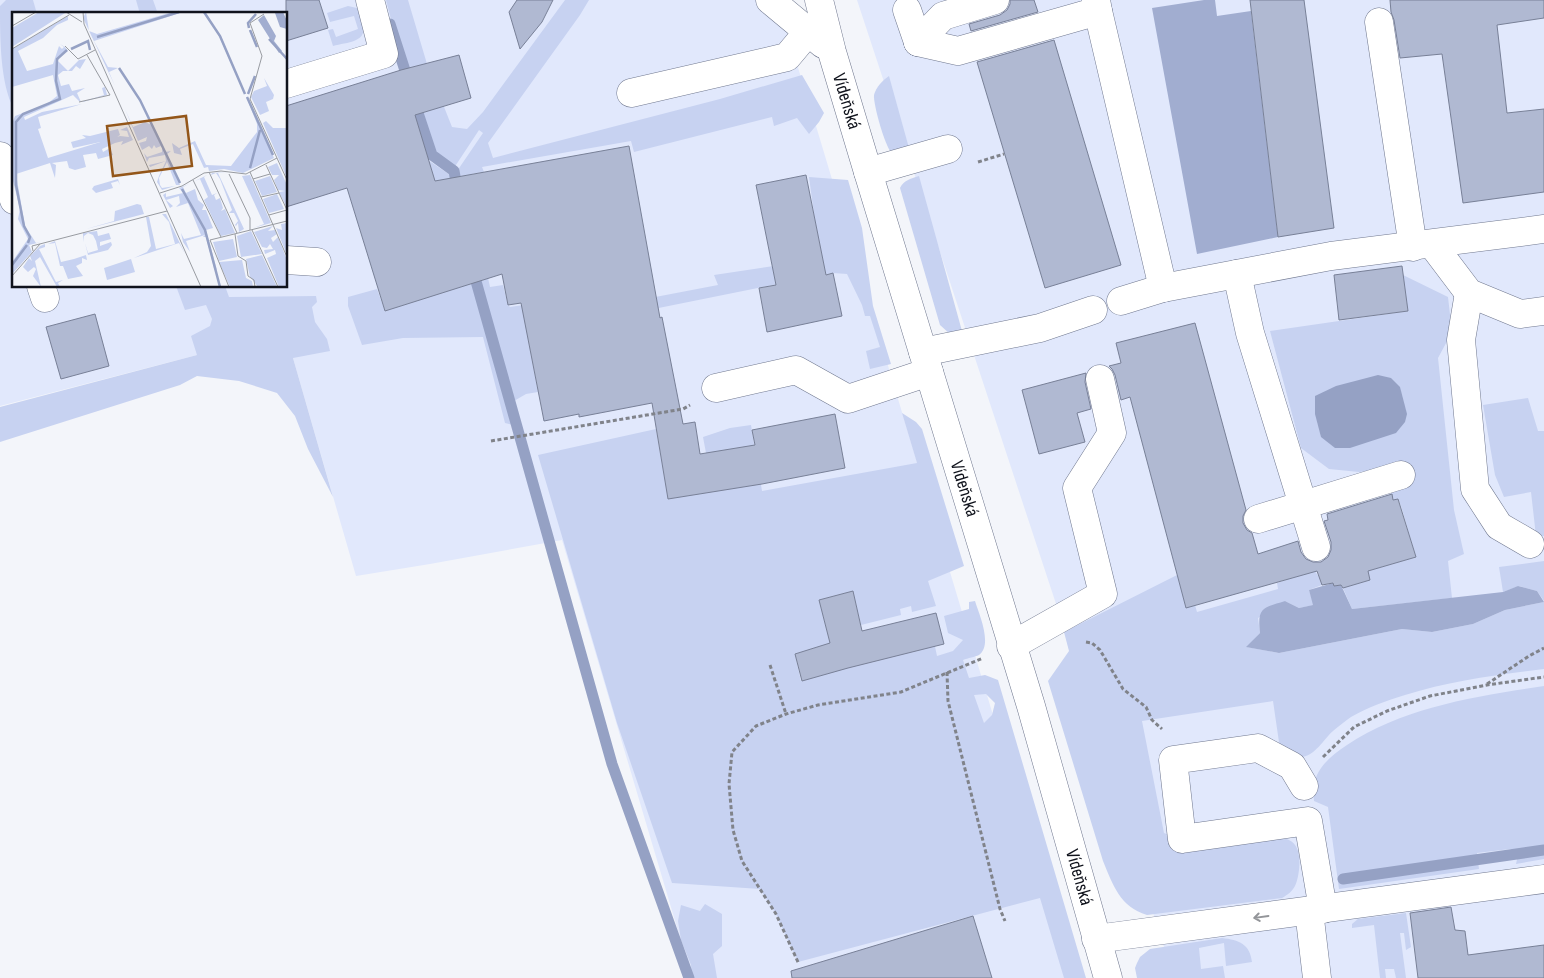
<svg xmlns="http://www.w3.org/2000/svg" width="1544" height="978" viewBox="0 0 1544 978" font-family="'Sofia Sans Condensed',sans-serif">
	<style>
		.built { fill: #e1e8fc; fill-rule: evenodd }
		.green { fill: #c7d2f1; fill-rule: evenodd }
		.forest { fill: #a1add0 }
		.water { fill: #95a1c4 }
		.lines { fill: none; stroke-linecap: round; stroke-linejoin: round }
		.stream { stroke: #95a1c4; stroke-width: 11 }
		.building { fill: #b0b9d2; stroke: #788097 }
		.minor-casing { stroke: #70788f; stroke-width: 29 }
		.major-casing { stroke: #70788f; stroke-width: 29 }
		.path { stroke: #80838a; stroke-width: 3; stroke-dasharray: 4 2.5; stroke-linecap: butt }
		.minor { stroke: #fff; stroke-width: 28 }
		.major { stroke: #fff; stroke-width: 28 }
		.oneway { stroke: #939599 }
		.labels { text-anchor: middle; dominant-baseline: central; stroke-width: 4.5; stroke-linejoin: round; paint-order: stroke }
		.street-label { font-size: 19px; fill: #10131c; stroke: #fff }
		.inset-river { fill: none; stroke: #95a1c4; stroke-width: 2.5 }
		.inset-road { fill: none; stroke: #989ba1; stroke-width: 1 }
		.view { fill: #935619; fill-opacity: 0.15; stroke: #935619; stroke-width: 2.5 }
		.inset-edge { fill: none; stroke: #10131c; stroke-width: 2.5 }
	</style>
	<rect width="100%" height="100%" fill="#f3f5fa"/>
	<!-- built -->
	<g class="built">
		<path d="M0,0H777L813,116L1072,978H692L562,540L430,564L356,576L293,358L197,355L0,406ZM14,14H286V286H14Z"/>
		<polygon points="857,0 1544,0 1544,978 1174,978 1072,661 1061,619"/>
	</g>
	<!-- green -->
	<g class="green">
		<path d="M6,0H33L37,14H14V109C0,84 0,37 0,6Z"/>
		<polygon points="136,0 153,0 158,14 140,14"/>
		<polygon points="386,0 408,0 427,64 452,127 467,129 483,112 565,0 589,0 580,15 488,143 493,158 720,99 802,75 824,113 819,122 809,134 797,118 774,126 772,117 634,152 631,141 482,167 484,172 472,174 471,200 490,287 503,285 508,305 510,307 622,290 624,303 718,285 714,275 820,259 809,177 848,180 862,228 873,306 891,364 870,369 866,351 880,347 870,316 865,316 862,305 847,274 833,273 609,318 610,324 528,338 538,392 526,394 514,401 522,427 505,423 483,337 403,338 362,345 348,306 348,297 377,289 385,311 468,283 428,160 453,177 483,133 479,130 454,168 436,155 394,31"/>
		<path d="M348,6L357,8C360,13 361,17 363,23C368,43 347,42 333,46L328,30L333,29L336,37L358,29L354,16L330,22L327,13Z"/>
		<path d="M889,76L909,148L891,152C885,146 873,104 874,95C876,87 883,80 889,76Z"/>
		<path d="M919,176L962,331L950,334L940,325L900,188C904,180 910,179 919,176Z"/>
		<polygon points="1403,275 1448,297 1452,332 1438,358 1454,510 1464,554 1448,561 1452,598 1352,609 1343,588 1370,580 1368,571 1416,557 1401,506 1398,499 1393,500 1390,490 1412,482 1405,465 1359,472 1329,469 1301,448 1270,331 1408,311"/>
		<polygon points="176,286 225,286 229,297 316,296 317,302 312,307 315,322 327,339 330,351 293,358 333,497 308,449 295,416 277,393 239,381 197,376 180,385 0,442 0,407 197,355 191,336 210,326 212,319 206,305 185,310"/>
		<polygon points="1528,398 1538,431 1544,431 1544,536 1536,536 1531,492 1504,497 1495,475 1483,405"/>
		<path d="M902,413L916,422L922,429L964,566L928,581L936,606L912,612L911,606L900,609L901,615L861,625L853,591L819,600L830,643L795,654L801,681L934,642L937,656L953,651L963,640L948,633L944,616L969,609V602L975,601C979,614 993,645 979,655C975,657 968,658 963,660L969,678L985,675L998,680L1086,978H1064L1040,898L798,962L776,914L760,889L672,883L617,723L538,455L656,429L668,499L726,489L706,453L703,437L730,428L751,425L762,491L917,463ZM986,694L995,703L992,715L984,723L974,695Z"/>
		<polygon points="1544,561 1544,601 1537,591 1519,586 1503,592 1499,567"/>
		<path d="M1314,570L1319,577L1322,585L1309,590L1314,605L1299,608L1285,601L1258,618L1260,633L1247,647L1279,653L1402,629L1432,632L1473,624L1505,610L1544,602V669C1497,675 1450,681 1405,695C1386,701 1368,707 1351,717C1345,721 1339,726 1333,731C1324,739 1315,756 1301,757C1293,757 1287,753 1280,749L1273,701L1142,721L1164,833C1180,839 1207,847 1224,847C1252,846 1305,816 1299,870C1297,884 1295,891 1282,898L1147,915C1120,907 1113,885 1103,861L1048,681L1069,651L1064,632L1185,571L1197,612L1278,589L1277,583Z"/>
		<path d="M1544,686V859L1516,864L1518,855L1510,849L1477,853L1479,869L1339,889L1328,807L1314,801C1313,792 1313,784 1317,775C1323,762 1335,753 1347,745C1404,707 1477,696 1544,686Z"/>
		<polygon points="705,904 722,914 722,946 713,954 717,978 692,978 691,965 681,940 678,921 681,905 700,911"/>
		<polygon points="1406,913 1411,947 1406,950 1404,933 1400,933 1406,978 1396,978 1394,969 1385,969 1386,978 1380,978 1374,925 1352,928 1352,924 1358,919"/>
		<path d="M1222,938C1239,940 1250,944 1252,962L1226,966L1224,943L1199,948L1201,969L1223,966L1225,978H1137L1135,968L1137,963L1140,957L1150,949Z"/>
	</g>
	<!-- forest -->
	<g class="forest">
		<polygon points="1204,0 1215,0 1217,16 1251,11 1278,237 1197,254 1152,8"/>
		<path d="M1333,583L1334,586L1341,585L1352,609L1503,592L1518,586L1537,591L1544,602L1505,610L1473,624L1432,632L1402,629L1279,653L1246,647L1260,633C1257,607 1263,608 1285,601L1299,608L1313,605L1309,590Z"/>
	</g>
	<!-- water -->
	<polygon class="water" points="1378,375 1391,378 1400,387 1407,414 1405,422 1396,433 1350,448 1335,448 1321,437 1315,414 1315,396 1336,386"/>
	<g class="lines">
		<!-- stream -->
		<g class="stream">
			<polyline points="390,24 409,83"/>
			<polyline points="414,101 432,155 454,171 458,193"/>
			<polyline points="472,267 612,764 689,978"/>
			<polyline points="1343,879 1544,850"/>
		</g>
	</g>
	<!-- building -->
	<g class="building">
		<polygon points="286,0 319,0 328,28 286,41"/>
		<polygon points="517,0 553,0 542,22 520,49 509,12"/>
		<polygon points="1010,0 1034,0 1038,12 971,31 969,24 1000,15 1007,10 1010,4"/>
		<polygon points="1250,0 1304,0 1334,228 1278,237"/>
		<polygon points="1390,0 1544,0 1544,18 1497,25 1507,113 1544,109 1544,192 1463,203 1442,54 1400,58 1394,20 1391,12"/>
		<polygon points="1054,40 1121,265 1045,288 977,62"/>
		<polygon points="459,55 471,98 415,115 435,181 629,146 660,318 662,317 683,424 695,422 700,454 755,445 752,430 835,414 845,468 762,484 668,499 652,403 579,417 579,414 544,421 521,303 508,305 502,274 385,311 347,188 286,207 286,106 401,70"/>
		<polygon points="806,175 826,275 833,273 842,316 767,332 759,288 776,285 756,185"/>
		<polygon points="1402,266 1408,311 1339,320 1334,275"/>
		<polygon points="95,314 109,366 61,379 46,327"/>
		<polygon points="1195,323 1246,510 1243,516 1243,523 1247,530 1252,533 1258,554 1298,541 1301,552 1306,559 1313,562 1321,562 1328,557 1331,550 1331,542 1324,521 1328,520 1327,514 1392,494 1393,500 1398,499 1416,557 1368,571 1370,580 1343,588 1341,585 1334,586 1333,583 1322,585 1317,571 1186,608 1130,397 1121,400 1115,375 1112,369 1109,366 1121,363 1116,343"/>
		<polygon points="1086,373 1085,382 1091,409 1077,413 1085,442 1039,454 1022,390"/>
		<polygon points="853,591 862,631 936,613 944,644 848,668 802,681 795,654 830,643 819,600"/>
		<polygon points="1451,907 1455,930 1465,931 1468,955 1544,945 1544,978 1418,978 1410,913"/>
		<polygon points="973,916 992,978 792,978 791,971"/>
	</g>
	<g class="lines">
		<defs>
			<g id="minor">
				<polyline points="770,0 823,44"/>
				<polyline points="907,10 918,42"/>
				<polyline points="1098,11 1163,288"/>
				<polyline points="1379,22 1413,247"/>
				<polyline points="918,42 958,51 1098,11 1096,0"/>
				<polyline points="918,42 943,16 995,0"/>
				<polyline points="286,84 384,54 370,0"/>
				<polyline points="631,93 787,57 808,32"/>
				<polyline points="0,156 14,200"/>
				<polyline points="868,172 948,149"/>
				<polyline points="1432,244 1469,293 1520,314 1544,311"/>
				<polyline points="286,260 317,262"/>
				<polyline points="1237,274 1250,333 1316,547"/>
				<polyline points="41,286 45,298"/>
				<polyline points="1469,293 1461,340 1475,489 1499,526 1530,544"/>
				<polyline points="1121,301 1163,288 1331,256 1544,229"/>
				<polyline points="923,352 1040,328 1093,310"/>
				<polyline points="716,388 796,370 848,399 929,372"/>
				<polyline points="1258,519 1401,475"/>
				<polyline points="1011,646 1103,594 1077,488 1112,433 1100,379"/>
				<polyline points="1304,786 1292,766 1258,748 1173,760 1182,839 1308,821 1323,909"/>
				<polyline points="1309,911 1317,978"/>
				<polyline points="1096,939 1544,879"/>
			</g>
			<g id="major">
				<path id="s1" d="M819,0L832,52L868,172L1031,706L1108,978"/>
			</g>
		</defs>
		<!-- minor casing -->
		<use href="#minor" class="minor-casing"/>
		<!-- major casing -->
		<use href="#major" class="major-casing"/>
		<!-- path -->
		<g class="path">
			<polyline points="978,162 1004,154"/>
			<polyline points="491,441 683,409 690,405"/>
			<polyline points="1086,642 1092,643 1100,650 1123,689 1146,707 1152,720 1162,729"/>
			<polyline points="770,665 786,714"/>
			<polyline points="947,672 948,701 1000,909 1005,921"/>
			<polyline points="1487,684 1529,656 1544,648"/>
			<polyline points="1323,757 1354,727 1387,711 1430,696 1487,685 1544,677"/>
			<polyline points="798,962 776,914 742,861 733,830 729,784 732,752 756,726 786,714 818,705 901,692 983,658"/>
		</g>
		<!-- minor -->
		<use href="#minor" class="minor"/>
		<!-- major -->
		<use href="#major" class="major"/>
	</g>
	<!-- one-way arrows -->
	<defs><path id="oneway-shaft" d="M-6 0H5M1.5-3L5.5 0L1.5 3" fill="none" stroke-width="1.6" stroke-linecap="round" stroke-linejoin="round" transform="scale(1.25)"/></defs>
	<use class="oneway" href="#oneway-shaft" transform="translate(1261 917) rotate(172)"/>
	<g class="labels">
		<!-- street labels -->
		<g class="street-label">
			<text stroke="none"><textPath href="#s1" startOffset="105">Vídeňská</textPath></text>
			<text stroke="none"><textPath href="#s1" startOffset="510">Vídeňská</textPath></text>
			<text stroke="none"><textPath href="#s1" startOffset="915">Vídeňská</textPath></text>
		</g>
	</g>
	<!-- overview -->
	<g transform="translate(12 12)">
		<rect width="275" height="275" fill="#f3f5fa"/>
		<path d="M27,0L53,1L0,35V16ZM74,0L77,19L85,22L157,1L171,0L82,29L96,55L106,56L97,60L103,74L71,6ZM191,0L209,24L233,83L206,22ZM56,4V8L45,13L31,26L6,39L15,59L41,52L47,34L50,37L52,35L48,32L53,35L56,39L48,43L46,49L56,59L67,48L74,47L68,57L64,54L60,59H51L46,63L49,74L57,72L60,79L73,76L65,81L69,90L92,83L90,76L93,75L95,83L71,90L67,89L61,83L12,105L13,108L30,100L70,92L26,105L29,116L26,117L36,146L108,124L117,125L115,119L108,118L115,115L121,128L109,133L111,129L103,131L90,137L91,140L98,136L101,143L86,147L84,141L71,143L74,155L63,158L57,156L55,149L40,151L44,153L43,166L38,151L4,162L13,214L24,231L29,230L17,233L20,240L0,262V250L16,227L6,207L8,197L0,165L1,109L3,104L35,92L45,84L41,63L0,75V37ZM252,66L262,83L261,87L254,90L257,99L248,103L239,85L242,79L255,74ZM234,84L262,146L231,161L212,157L197,159L196,155L192,156L181,132L168,137L170,143L162,141L160,131L167,136L183,129L194,153L219,154L245,120V112ZM113,97L121,115L133,110L140,113L149,134L144,136L142,133L140,137L137,134L130,138L127,131L134,129L135,125L126,129ZM254,109L261,116H275V166L251,111ZM106,117L108,123L102,127L61,136L59,130L74,126L70,123L78,124ZM150,136L153,140L159,139L154,143L168,173H164L155,150L147,166L148,173L150,176L163,174L150,178L145,170L147,164L154,149L138,155L137,153L154,149L153,143L137,146L135,150L132,141L135,145L150,140ZM265,151L275,173V196L267,180L273,179L266,178L262,168L267,163H260L256,155ZM215,160L206,161L232,217L227,220L226,211L224,214L223,213L226,209L222,201H217L220,198L208,167L204,161L199,163L200,161ZM195,163L192,165L200,183L205,181L202,183L204,188L208,186L211,196L209,199L213,197L223,221L209,224L192,188L196,185L188,167L183,169ZM238,163L259,211L241,216L252,212L230,164ZM258,164L265,180L250,184L243,169ZM106,167L108,173L106,169L99,171L101,176L84,181L80,177L82,174ZM177,172L171,175L174,181L183,177L186,188L192,193L190,198H194L201,216L194,218L205,258L202,256L194,225H191L193,223L174,229L178,240L171,230L169,221L172,227L189,223L176,191L164,195L168,191L167,184L154,188L161,194L158,196L151,183L154,181V185L171,181L167,176ZM265,182L272,197L257,201L251,187ZM125,192L129,193L132,202L74,217L102,209L103,199ZM150,202H154L173,242L167,231L122,246L135,240L139,234L134,205H137L144,237L163,232L157,210ZM275,211L274,236L275,243L264,216L270,218L269,212ZM261,214L256,219L263,218L265,222L259,226L261,230L266,225L275,248V275H267L255,246L264,242L263,238L253,242L252,238L261,237L258,232L255,236L250,235L242,220ZM85,219L86,224L97,221L99,227L88,230V234L99,230L100,233L96,238L76,243L73,231L76,241L86,238L84,229L81,223L76,221L72,224V230L71,223V221ZM239,219L250,242L229,245L225,224ZM58,226L62,247L74,243L75,248L70,246V251L64,254L71,264L56,267L51,254H48L43,231L36,232L43,229L49,250L62,247ZM221,227L225,245L207,249L201,230ZM33,232V235L27,237L44,270L51,268L46,271L48,275H45L28,245L23,249L29,275L21,264L24,257L22,255L16,260L11,255L17,246L20,249L18,244L28,234ZM250,243L265,275H246L238,265L234,247ZM119,247L123,260L95,268L92,256ZM230,248L234,266L240,269L241,275H218L207,250Z" fill="#c7d2f1"/>
		<path d="M271,0L275,9V17L268,15L263,1ZM252,3L264,24L262,29L270,39L267,41L248,11L246,8Z" fill="#a1add0"/>
		<path class="inset-river" d="M192,0L208,24L233,82M237,16L236,11L244,2M238,18L245,35M85,25L167,0M257,27L275,47M59,37L76,29L78,38M107,56L128,88L168,171M236,82L243,64M235,85L261,143M238,156L248,118M170,177L193,218L208,275M16,231L18,225L12,214L4,173V110L11,102L48,87L44,69L45,47L55,38M0,253L15,233"/>
		<path class="inset-road" d="M54,0L70,10M71,0L72,12L189,275M252,2L238,11L250,44L238,87L275,168M0,14L24,0M53,34L66,47L83,38M0,37L57,3M67,90L98,83L75,43M254,153L275,198M197,160L225,221M238,160L275,245M217,162L238,206V218M241,167L258,162M181,168L209,225M148,181L170,174L192,161L209,159L234,162L265,146M249,185L267,181M257,203L275,198M240,218L266,275M223,222L226,244L234,249L236,264L242,268L243,275M21,239L20,234L155,199M0,264L28,232M217,275L198,228L275,209"/>
		<path class="view" d="M174,104L180,154L101,164L95,114Z"/>
		<rect width="275" height="275" class="inset-edge"/>
	</g>
</svg>
